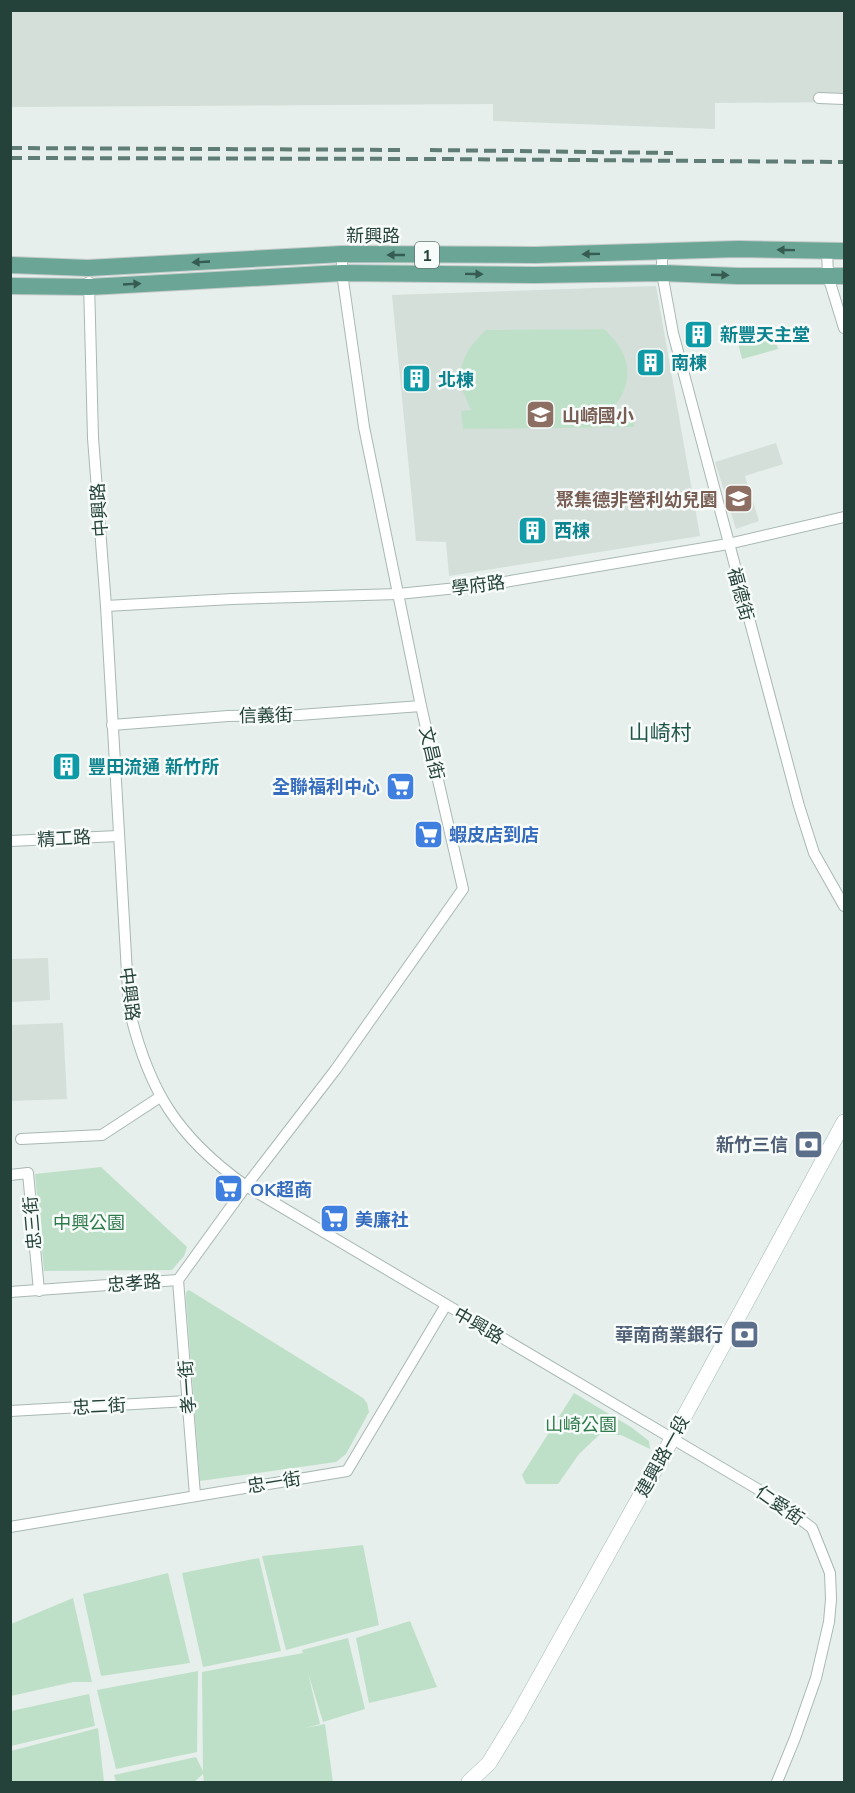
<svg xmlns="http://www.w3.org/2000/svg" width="855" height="1793" viewBox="0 0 855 1793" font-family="Mulish,'Noto Sans TC',sans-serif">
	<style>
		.built { fill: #d4dfda }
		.green { fill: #bfe0c8 }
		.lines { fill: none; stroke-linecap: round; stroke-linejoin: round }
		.street-casing { stroke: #a8b8b2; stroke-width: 12 }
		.secondary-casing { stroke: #a4bbb3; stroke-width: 16 }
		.primary-casing { stroke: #c2cac8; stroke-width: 18 }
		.street { stroke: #fff; stroke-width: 10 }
		.secondary { stroke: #fff; stroke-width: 15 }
		.primary { stroke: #6aa596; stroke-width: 16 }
		.rail { stroke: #5f7d75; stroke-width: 4; stroke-dasharray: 12 6; stroke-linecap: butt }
		.oneway { fill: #365b51 }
		.labels { text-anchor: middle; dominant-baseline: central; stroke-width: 5; stroke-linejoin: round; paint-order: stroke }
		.shield { fill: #f7fbf9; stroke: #637a73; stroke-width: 1.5 }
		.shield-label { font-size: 16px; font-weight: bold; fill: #24423a }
		.street-label { font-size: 18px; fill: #24423a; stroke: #f7fbf9 }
		.culture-label { font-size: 18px; font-weight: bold; fill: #0d838f; stroke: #f7fbf9; text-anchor: start }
		.education-label { font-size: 18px; font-weight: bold; fill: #785e54; stroke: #f7fbf9; text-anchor: start }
		.shop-label { font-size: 18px; font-weight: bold; fill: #366cbe; stroke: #f7fbf9; text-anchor: start }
		.service-label { font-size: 18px; font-weight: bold; fill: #4e5e75; stroke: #f7fbf9; text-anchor: end }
		.park-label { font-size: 18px; fill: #2d7a4b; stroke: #f7fbf9 }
		.quarter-label { font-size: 21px; fill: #1f5548; stroke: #f7fbf9 }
	</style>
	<rect width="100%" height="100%" fill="#e6efeb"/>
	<!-- built -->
	<g class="built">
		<polygon points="10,11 844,11 844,102 715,103 715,129 493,121 493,104 11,107"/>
		<polygon points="656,286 700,536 449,576 446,542 416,541 392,295"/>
		<polygon points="776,443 783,464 745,476 759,521 736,529 715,462"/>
		<polygon points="48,958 50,1000 11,1002 11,959"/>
		<polygon points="63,1023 67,1099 11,1101 11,1025"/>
	</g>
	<!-- green -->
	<g class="green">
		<polygon points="771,325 778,349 742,359 736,335"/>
		<path d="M604,329C625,348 635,370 621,397C617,404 610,410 606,416L635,417L634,427L463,429L461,411L471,410C468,402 462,392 461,383C458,361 471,344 486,330Z"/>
		<polygon points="101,1167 187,1247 184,1256 172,1270 44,1271 35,1174"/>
		<polygon points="189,1290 363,1398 367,1403 369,1412 346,1454 336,1462 200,1481 186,1300 186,1292"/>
		<polygon points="574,1393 631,1427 649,1441 650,1449 621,1435 599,1435 579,1454 558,1484 526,1484 522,1475"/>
		<polygon points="363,1545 379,1625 286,1650 262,1556"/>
		<polygon points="259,1558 281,1651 203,1667 182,1573"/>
		<polygon points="168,1573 190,1663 101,1676 83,1594"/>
		<polygon points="73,1598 92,1682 73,1682 11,1696 11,1624"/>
		<polygon points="410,1621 437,1687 369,1703 356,1638"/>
		<polygon points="348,1638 365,1709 323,1722 308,1673 320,1724 306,1728 325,1724 333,1782 204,1782 203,1774 194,1782 116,1782 114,1775 196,1757 203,1771 202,1672 303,1653 302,1650"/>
		<polygon points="198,1671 197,1752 116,1769 97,1690"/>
		<polygon points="89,1694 95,1726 11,1746 11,1711"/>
		<polygon points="98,1728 104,1782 11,1782 11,1751"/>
	</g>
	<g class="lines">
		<defs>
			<g id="street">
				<polyline points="819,98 844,99"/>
				<polyline points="827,250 828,276 844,328"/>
				<polyline points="662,252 662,273 673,333 799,806 814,853 844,906"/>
				<path d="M89,282L93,438L106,606L129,1008C148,1090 177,1137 246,1186L771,1497L812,1528L830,1573L831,1599L829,1622L816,1678L795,1738L777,1782"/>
				<polyline points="106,606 232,599 398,594 487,585 728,544 844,517"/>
				<polyline points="112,725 228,716 299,715 421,706"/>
				<polyline points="10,841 118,836"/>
				<polyline points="21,1139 102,1135 160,1097"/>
				<polyline points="10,1175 28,1173 39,1291"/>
				<polyline points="178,1280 195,1495"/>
				<polyline points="10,1292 178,1280 246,1186 336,1069 463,889 421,706 364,427 342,273 342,254"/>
				<polyline points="10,1411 188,1401"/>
				<polyline points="10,1527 347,1471 446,1305"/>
			</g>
			<polyline id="secondary" points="469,1782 489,1763 517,1717 672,1439 844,1122"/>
			<g id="primary">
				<polyline points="10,265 88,268 342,254 535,255 738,249 844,251"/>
				<polyline points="10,286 89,287 342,273 534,275 662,273 738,276 844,276"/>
			</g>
		</defs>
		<!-- street casing -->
		<use href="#street" class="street-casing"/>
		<!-- secondary casing -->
		<use href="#secondary" class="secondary-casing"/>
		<!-- primary casing -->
		<use href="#primary" class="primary-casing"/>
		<!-- street -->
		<use href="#street" class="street"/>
		<!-- secondary -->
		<use href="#secondary" class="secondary"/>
		<!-- primary -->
		<use href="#primary" class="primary"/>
		<!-- rail -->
		<g class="rail">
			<polyline points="10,148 403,150"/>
			<polyline points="430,150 673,153"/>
			<polyline points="10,158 438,159 844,162"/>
		</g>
	</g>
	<!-- one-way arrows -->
	<defs><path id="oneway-solid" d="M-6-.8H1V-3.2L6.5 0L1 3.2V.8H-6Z" transform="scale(1.5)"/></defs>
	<g class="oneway">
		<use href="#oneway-solid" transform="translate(786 250) rotate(-179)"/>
		<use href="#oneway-solid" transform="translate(591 254) rotate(179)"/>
		<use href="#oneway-solid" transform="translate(396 255) rotate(-180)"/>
		<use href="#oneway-solid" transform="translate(201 262) rotate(177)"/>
		<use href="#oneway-solid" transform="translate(474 274) rotate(1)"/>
		<use href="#oneway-solid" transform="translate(720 275) rotate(2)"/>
		<use href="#oneway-solid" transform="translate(132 284) rotate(-3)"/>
	</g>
	<!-- icons -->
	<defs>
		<symbol id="building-square" viewBox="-11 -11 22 22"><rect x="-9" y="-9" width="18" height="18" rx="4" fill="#0f9aa8" stroke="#f7fbf9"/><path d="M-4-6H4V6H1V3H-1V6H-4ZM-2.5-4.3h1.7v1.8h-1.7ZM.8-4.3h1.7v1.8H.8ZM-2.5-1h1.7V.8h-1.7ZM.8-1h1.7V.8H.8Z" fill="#fff"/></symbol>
		<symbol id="school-square" viewBox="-11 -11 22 22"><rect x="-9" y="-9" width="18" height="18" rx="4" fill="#8d6e63" stroke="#f7fbf9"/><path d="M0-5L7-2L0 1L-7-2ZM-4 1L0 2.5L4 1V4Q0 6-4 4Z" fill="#fff"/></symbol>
		<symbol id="supermarket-square" viewBox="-11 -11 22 22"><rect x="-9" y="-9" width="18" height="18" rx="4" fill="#3f7fe0" stroke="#f7fbf9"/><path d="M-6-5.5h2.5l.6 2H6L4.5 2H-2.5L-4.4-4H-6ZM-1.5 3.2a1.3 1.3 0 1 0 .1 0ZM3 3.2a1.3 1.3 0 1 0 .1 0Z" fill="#fff"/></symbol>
		<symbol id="bank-square" viewBox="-11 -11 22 22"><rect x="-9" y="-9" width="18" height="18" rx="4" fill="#5c6f8a" stroke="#f7fbf9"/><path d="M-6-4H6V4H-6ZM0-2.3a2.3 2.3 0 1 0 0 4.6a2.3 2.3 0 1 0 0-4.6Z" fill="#fff"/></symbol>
	</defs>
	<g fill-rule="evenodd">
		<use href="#building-square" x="682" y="318" width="33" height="33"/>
		<use href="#building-square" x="634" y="346" width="33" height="33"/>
		<use href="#building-square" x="400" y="362" width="33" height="33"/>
		<use href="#school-square" x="524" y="398" width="33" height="33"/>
		<use href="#school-square" x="722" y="482" width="33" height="33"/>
		<use href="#building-square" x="516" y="514" width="33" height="33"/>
		<use href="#building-square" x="50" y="750" width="33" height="33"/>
		<use href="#supermarket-square" x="384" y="770" width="33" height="33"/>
		<use href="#supermarket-square" x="412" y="818" width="33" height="33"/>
		<use href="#bank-square" x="792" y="1128" width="33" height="33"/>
		<use href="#supermarket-square" x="212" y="1172" width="33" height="33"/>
		<use href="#supermarket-square" x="318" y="1202" width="33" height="33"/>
		<use href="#bank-square" x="728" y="1318" width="33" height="33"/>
	</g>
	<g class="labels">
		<!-- shield labels -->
		<rect class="shield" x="415" y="242" width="24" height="26" rx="4.5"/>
		<g class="shield-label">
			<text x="427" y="255">1</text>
		</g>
		<!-- street labels -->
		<g class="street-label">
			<text x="373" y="235">新興路</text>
			<text transform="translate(99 510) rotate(-94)">中興路</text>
			<text transform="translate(478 585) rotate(-7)">學府路</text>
			<text transform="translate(741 594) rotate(75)">福德街</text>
			<text transform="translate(266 715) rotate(-1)">信義街</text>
			<text transform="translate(432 753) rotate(77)">文昌街</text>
			<text transform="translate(64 838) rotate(-3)">精工路</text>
			<text transform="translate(130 994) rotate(83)">中興路</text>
			<text transform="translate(32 1223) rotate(-95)">忠三街</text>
			<text transform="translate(134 1283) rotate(-4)">忠孝路</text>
			<text transform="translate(479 1325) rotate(30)">中興路</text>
			<text transform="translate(187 1387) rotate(-94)">孝一街</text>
			<text transform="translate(99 1406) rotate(-3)">忠二街</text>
			<text transform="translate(662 1456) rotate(-61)">建興路一段</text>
			<text transform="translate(274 1482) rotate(-9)">忠一街</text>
			<text transform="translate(780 1505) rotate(35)">仁愛街</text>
		</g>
		<!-- culture labels -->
		<g class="culture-label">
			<text x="720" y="334">新豐天主堂</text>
			<text x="671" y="362">南棟</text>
			<text x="438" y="379">北棟</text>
			<text x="554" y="530">西棟</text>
			<text x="88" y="766">豐田流通 新竹所</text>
		</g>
		<!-- education labels -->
		<g class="education-label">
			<text x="562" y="415">山崎國小</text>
			<text x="718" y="499" text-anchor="end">聚集德非營利幼兒園</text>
		</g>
		<!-- shop labels -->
		<g class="shop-label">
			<text x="380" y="786" text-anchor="end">全聯福利中心</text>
			<text x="449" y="834">蝦皮店到店</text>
			<text x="250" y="1189">OK超商</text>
			<text x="355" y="1219">美廉社</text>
		</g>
		<!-- service labels -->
		<g class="service-label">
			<text x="788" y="1144">新竹三信</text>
			<text x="723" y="1334">華南商業銀行</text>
		</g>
		<!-- park labels -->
		<g class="park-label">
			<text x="89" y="1222">中興公園</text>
			<text x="581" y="1424">山崎公園</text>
		</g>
		<!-- quarter labels -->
		<g class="quarter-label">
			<text x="660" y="732">山崎村</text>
		</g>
	</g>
	<!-- border -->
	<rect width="855" height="1793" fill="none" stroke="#24423a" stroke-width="24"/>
</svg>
